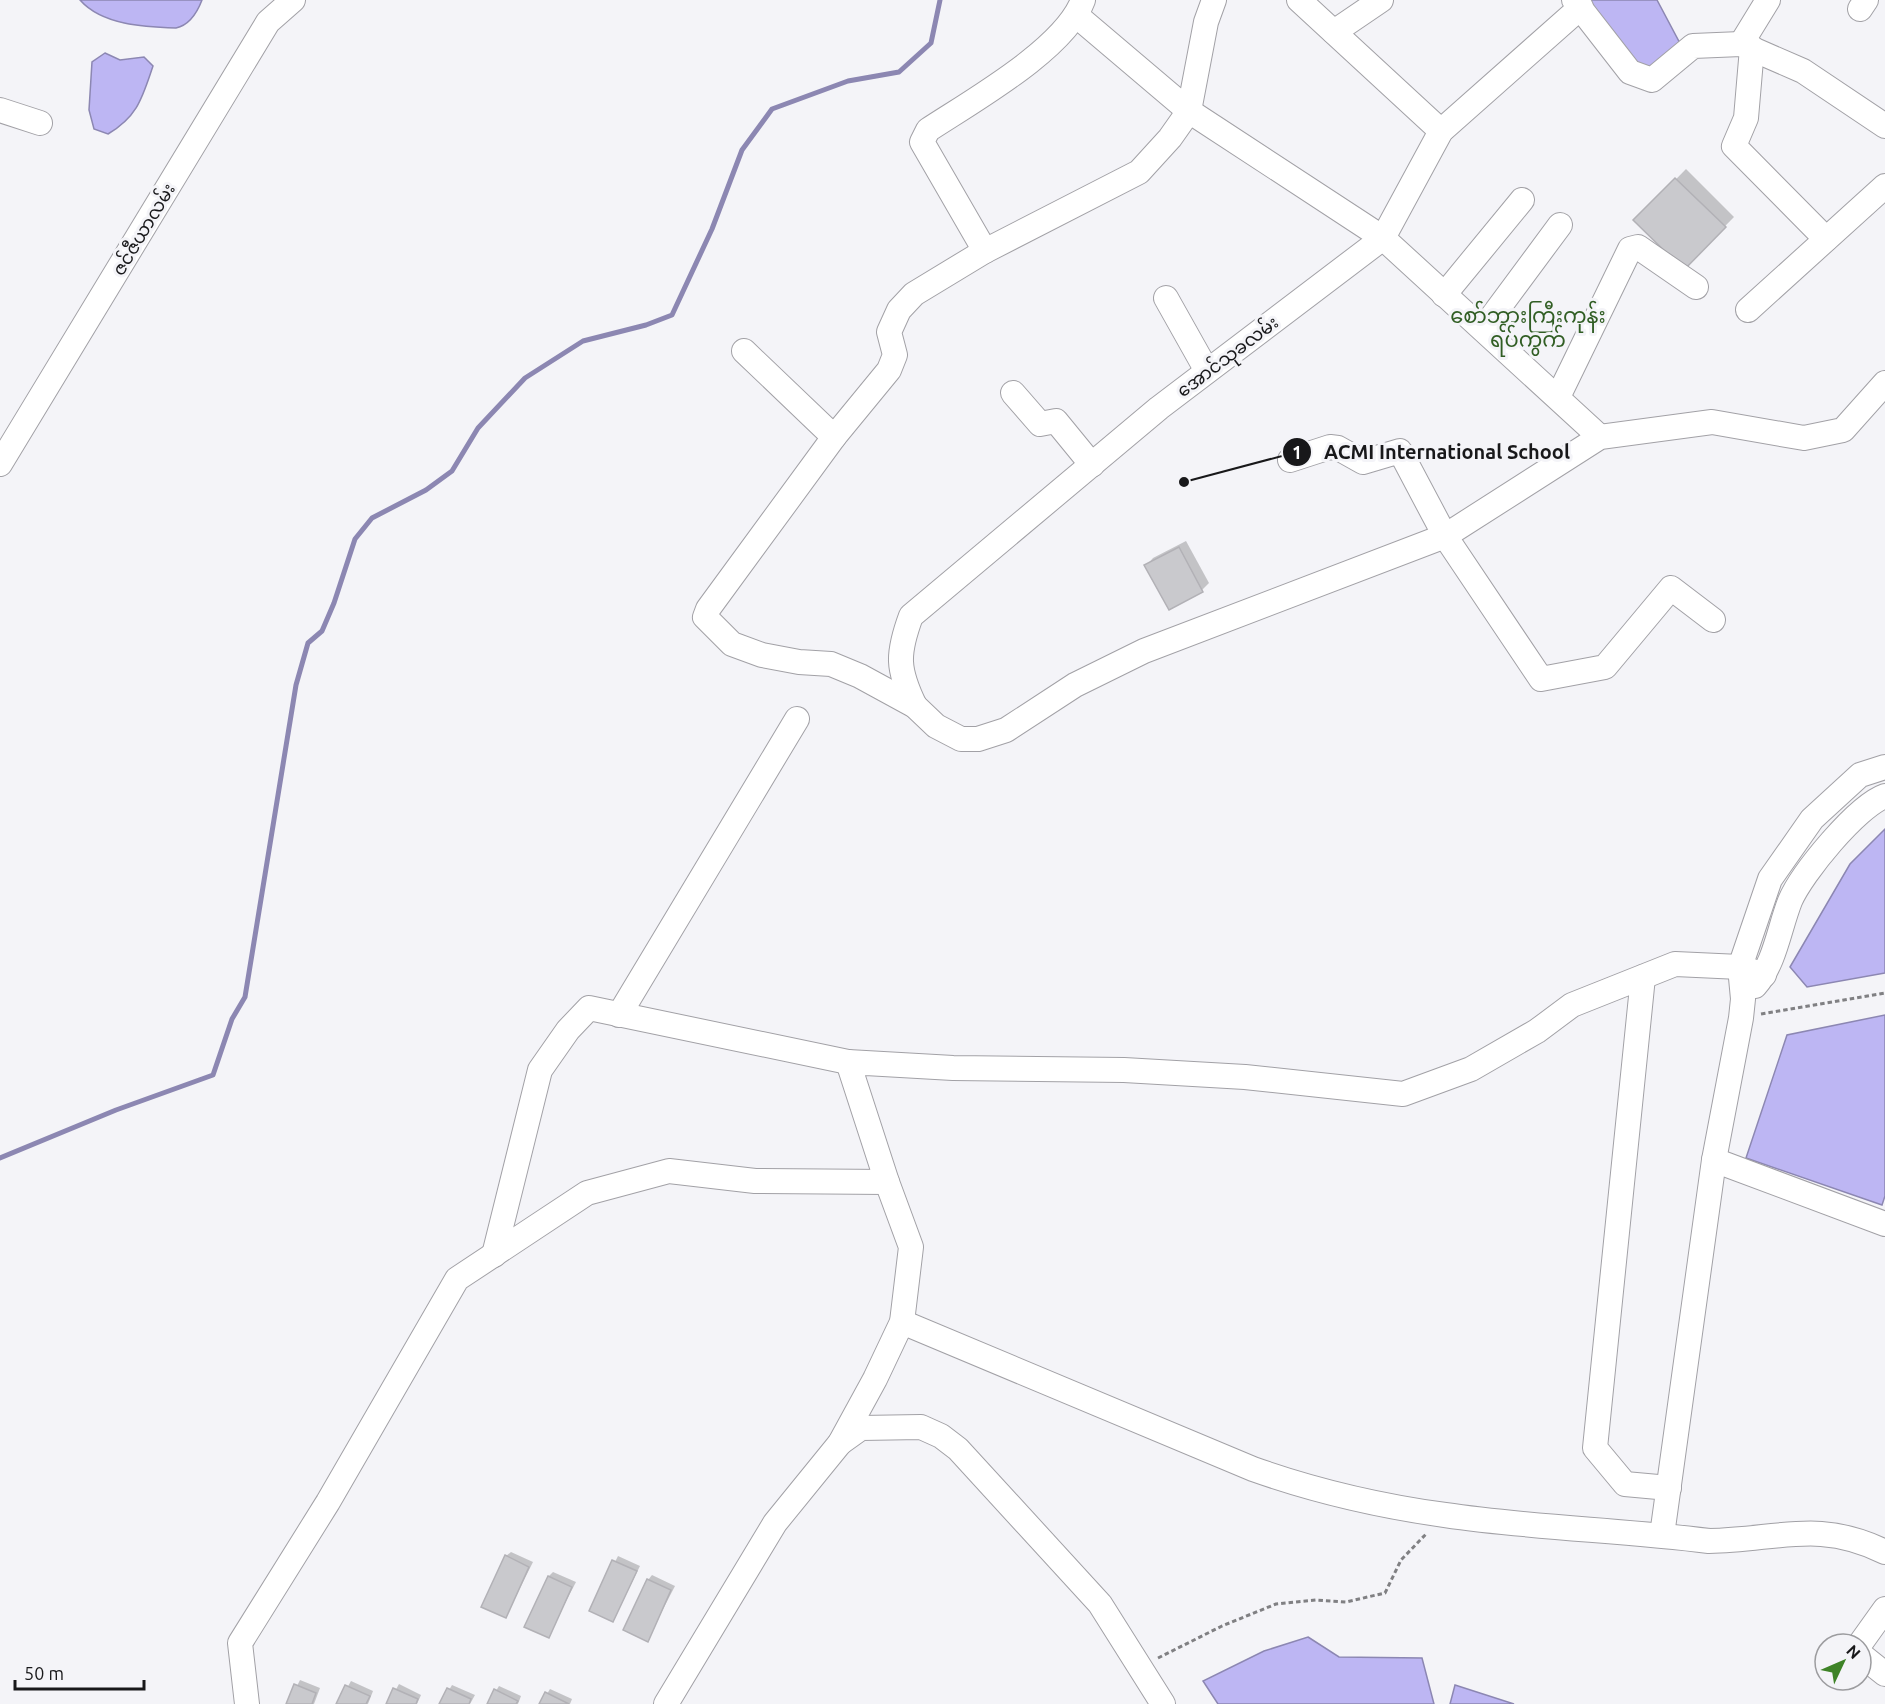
<svg xmlns="http://www.w3.org/2000/svg" width="1885" height="1704" viewBox="0 0 1885 1704" font-family="Ubuntu,'Noto Sans Myanmar',sans-serif">
	<style>
		.water { fill: #bdb6f3; stroke: #8c87b2; stroke-width: 1.5 }
		.shadow { fill: #0003 }
		.lines { fill: none; stroke-linecap: round; stroke-linejoin: round }
		.stream { stroke: #8c87b2; stroke-width: 5 }
		.building { fill: #c9c9cd; stroke: #b2b1b6; stroke-width: 1.5 }
		.minor-casing { stroke: #a2a1a6; stroke-width: 26 }
		.path { stroke: #808083; stroke-width: 3; stroke-dasharray: 4.5 3; stroke-linecap: butt }
		.minor { stroke: #fff; stroke-width: 24 }
		.labels { text-anchor: middle; dominant-baseline: central; stroke-width: 6; stroke-linejoin: round; paint-order: stroke }
		.street-label { font-size: 18px; fill: #18181a; stroke: #f4f4f8 }
		.quarter-label { font-size: 21px; fill: #315e24; stroke: #f4f4f8 }
		.leader { fill: none; stroke: #18181a; stroke-width: 2 }
		.callout-dot { fill: #18181a; stroke: #f4f4f8; stroke-width: 2 }
		.mark-label { font-size: 18px; text-anchor: middle; font-weight: bold; fill: #fff }
		.callout-label { font-size: 20px; text-anchor: middle; font-weight: bold; fill: #18181a; stroke: #f4f4f8; stroke-width: 6; stroke-linejoin: round; paint-order: stroke }
	</style>
	<rect width="100%" height="100%" fill="#f4f4f8"/>
	<!-- water -->
	<g class="water">
		<path d="M80,0H202C197,13 190,25 176,28C144,27 102,25 80,0Z"/>
		<polygon points="1585,0 1657,0 1683,49 1644,75"/>
		<path d="M105,53L120,60L144,57L153,66C142,98 138,116 108,134L94,129L89,110L92,62Z"/>
		<polygon points="1885,829 1885,973 1807,987 1790,967 1850,864"/>
		<polygon points="1885,1015 1885,1196 1882,1205 1746,1158 1787,1035"/>
		<polygon points="1308,1637 1339,1657 1422,1658 1434,1704 1218,1704 1203,1681 1264,1651"/>
		<polygon points="1455,1685 1514,1704 1450,1704"/>
	</g>
	<!-- shadow -->
	<g class="shadow">
		<polygon points="1686,169 1734,217 1684,268 1636,220"/>
		<polygon points="1186,541 1209,583 1202,590 1146,566 1153,558"/>
		<polygon points="511,1552 533,1562 506,1616 506,1556"/>
		<polygon points="618,1556 640,1566 613,1621 591,1610"/>
		<polygon points="553,1572 576,1582 548,1636 549,1576"/>
		<polygon points="652,1575 675,1586 647,1640 648,1580"/>
		<polygon points="300,1680 320,1688 314,1704 288,1704"/>
		<polygon points="351,1681 373,1691 368,1704 338,1704"/>
		<polygon points="399,1684 421,1695 417,1704 388,1704"/>
		<polygon points="452,1685 475,1695 470,1704 441,1704"/>
		<polygon points="499,1686 521,1696 518,1704 488,1704"/>
		<polygon points="550,1689 572,1699 570,1704 541,1704"/>
	</g>
	<g class="lines">
		<!-- stream -->
		<polyline class="stream" points="0,1158 116,1110 213,1075 232,1019 245,997 296,685 308,643 322,631 334,603 355,539 372,518 426,490 452,471 478,428 525,378 583,341 646,325 672,315 712,229 742,150 772,109 848,81 899,72 931,43 940,0"/>
	</g>
	<!-- building -->
	<g class="building">
		<polygon points="1675,178 1726,227 1684,270 1633,220"/>
		<polygon points="1179,547 1203,592 1169,610 1144,565"/>
		<polygon points="505,1555 529,1567 506,1618 481,1607"/>
		<polygon points="612,1560 637,1571 613,1622 589,1611"/>
		<polygon points="548,1576 572,1587 549,1638 524,1627"/>
		<polygon points="647,1579 671,1590 648,1642 623,1630"/>
		<polygon points="294,1684 316,1693 312,1704 286,1704"/>
		<polygon points="345,1685 370,1696 366,1704 336,1704"/>
		<polygon points="393,1688 418,1699 416,1704 386,1704"/>
		<polygon points="447,1688 471,1699 469,1704 439,1704"/>
		<polygon points="494,1689 518,1701 516,1704 487,1704"/>
		<polygon points="545,1692 569,1704 539,1704"/>
	</g>
	<g class="lines">
		<defs>
			<g id="minor">
				<polyline points="1214,0 1206,22 1189,111 1170,138 1139,172 985,251 914,294 899,310 889,332 895,355 889,370 834,437 708,609 705,617 732,644 762,655 799,662 831,664 860,676 915,706 936,726 961,739 978,739 1006,730 1075,685 1144,651 1445,536 1600,437 1712,422 1804,438 1843,430 1885,383"/>
				<polyline points="1299,0 1441,131"/>
				<polyline points="1574,0 1630,72 1652,80 1693,46 1741,44 1803,71 1885,126"/>
				<polyline points="1860,9 1866,0"/>
				<polyline points="1077,16 1189,111 1383,238 1600,437"/>
				<polyline points="1334,32 1381,0"/>
				<polyline points="1741,44 1768,0"/>
				<polyline points="1752,48 1746,118 1734,146 1826,239"/>
				<polyline points="0,110 40,123"/>
				<path d="M985,251L922,142L928,130C972,101 1065,49 1083,0"/>
				<polyline points="1444,295 1522,200"/>
				<polyline points="1166,298 1207,371"/>
				<polyline points="1748,310 1885,186"/>
				<polyline points="1483,329 1560,225"/>
				<polyline points="744,351 834,437"/>
				<polyline points="1013,393 1040,424 1056,421 1092,465"/>
				<polyline points="1558,397 1630,249 1638,247 1696,287"/>
				<polyline points="1290,460 1330,447 1338,448 1363,462 1400,451 1445,536 1541,679 1605,667 1671,588 1713,620"/>
				<polyline points="0,464 268,22 293,0"/>
				<path d="M915,706C897,669 897,654 911,616L1159,408L1383,238L1441,131L1581,7"/>
				<polyline points="1643,977 1595,1448 1625,1484 1669,1488"/>
				<path d="M1755,986C1775,963 1779,929 1790,901C1802,873 1857,806 1885,796"/>
				<polyline points="619,1015 797,719"/>
				<polyline points="1714,1160 1885,1224"/>
				<polyline points="494,1255 540,1070 568,1030 589,1008 848,1062"/>
				<path d="M902,1322L1253,1469C1315,1491 1380,1506 1445,1515C1532,1528 1622,1530 1709,1541C1777,1540 1819,1519 1885,1552"/>
				<polyline points="840,1443 861,1428 921,1427 941,1436 958,1449 1100,1604 1163,1704"/>
				<polyline points="1662,1535 1714,1160 1741,1018 1743,999 1740,967 1770,879 1812,819 1860,775 1885,767"/>
				<polyline points="1860,1644 1885,1609"/>
				<polyline points="1861,1655 1885,1674"/>
				<polyline points="247,1704 240,1643 328,1502 457,1279 587,1193 669,1171 755,1181 887,1182 848,1062 953,1068 1124,1070 1245,1077 1403,1094 1471,1069 1537,1031 1572,1005 1675,964 1740,967 1764,975"/>
				<polyline points="666,1704 775,1523 840,1443 875,1379 902,1322 911,1247 887,1182"/>
			</g>
		</defs>
		<!-- minor casing -->
		<use href="#minor" class="minor-casing"/>
		<!-- path -->
		<g class="path">
			<polyline points="1761,1014 1885,993"/>
			<polyline points="1158,1658 1222,1626 1276,1604 1316,1600 1346,1602 1385,1593 1401,1560 1427,1533"/>
		</g>
		<!-- minor -->
		<use href="#minor" class="minor"/>
	</g>
	<g class="labels">
		<!-- street labels -->
		<g class="street-label">
			<text transform="translate(143 229) rotate(-59)">ဇင်ဇီယာလမ်း</text>
			<text transform="translate(1227 356) rotate(-37)">အောင်သုခလမ်း</text>
		</g>
		<!-- quarter labels -->
		<g class="quarter-label">
			<text x="1528" y="315">စော်ဘွားကြီးကုန်း<tspan x="1528" dy="24">ရပ်ကွက်</tspan></text>
		</g>
	</g>
	<!-- callouts -->
	<path class="leader" d="M1184 482L1297 452"/>
	<g class="callout-dot">
		<circle cx="1184" cy="482" r="6"/>
		<circle cx="1297" cy="452" r="15"/>
	</g>
	<g class="mark-label">
		<text x="1297" y="459">1</text>
	</g>
	<g class="callout-label">
		<text x="1447" y="459">ACMI International School</text>
	</g>
	<!-- north arrow -->
	<g transform="translate(1843 1662) rotate(46)"><circle r="28" fill="#f4f4f8" stroke="#9c9c9f" stroke-width="1.5"/>
	<path d="M0-4.5L10 22L0 15L-10 22Z" fill="#3e8327"/>
	<text y="-9" font-size="16" font-weight="bold" text-anchor="middle" fill="#18181a">N</text>
	</g>
	<!-- scale -->
	<path d="M15 1680v9h129v-9" fill="none" stroke="#18181a" stroke-width="3"/>
	<text x="24" y="1680" font-size="18" fill="#18181a" stroke="#f4f4f8" stroke-width="4.5" paint-order="stroke">50 m</text>
</svg>
